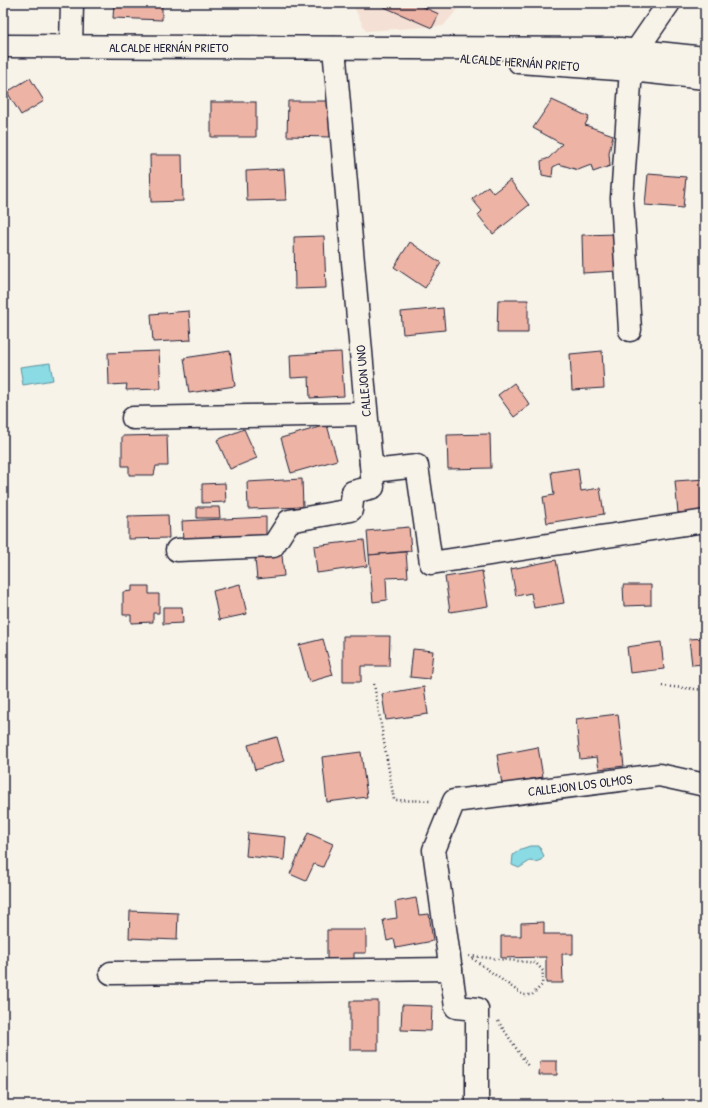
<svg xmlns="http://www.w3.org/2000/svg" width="708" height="1108" viewBox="0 0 708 1108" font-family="'Patrick Hand',sans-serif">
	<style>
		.built { fill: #f4e0d4 }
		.water { fill: #8adbe4; stroke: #6091a0 }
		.building { fill: #edb4a5; stroke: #22223b }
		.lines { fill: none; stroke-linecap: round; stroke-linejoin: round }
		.minor-casing { stroke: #22223b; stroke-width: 25 }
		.secondary-casing { stroke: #22223b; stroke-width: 25 }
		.path { stroke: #22223b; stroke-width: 2.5; stroke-dasharray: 1 3; stroke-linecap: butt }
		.minor { stroke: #f7f3e8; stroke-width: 22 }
		.secondary { stroke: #f7f3e8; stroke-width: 22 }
		.labels { text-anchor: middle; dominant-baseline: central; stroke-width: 4; stroke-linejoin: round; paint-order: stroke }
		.street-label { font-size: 13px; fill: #22223b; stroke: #f7f3e8 }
	</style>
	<rect width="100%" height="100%" fill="#f7f3e8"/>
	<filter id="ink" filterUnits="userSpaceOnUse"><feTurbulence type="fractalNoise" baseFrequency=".025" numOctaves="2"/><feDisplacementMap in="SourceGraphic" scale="8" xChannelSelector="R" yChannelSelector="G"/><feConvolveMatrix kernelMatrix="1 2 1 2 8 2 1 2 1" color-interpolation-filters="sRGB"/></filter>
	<g filter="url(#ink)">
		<!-- built -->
		<polygon class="built" points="352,3 463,3 443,26 366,31"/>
		<!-- water -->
		<g class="water">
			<polygon points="50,363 53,380 23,385 20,367"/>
			<polygon points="530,846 539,846 544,856 541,860 535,862 530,861 519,868 512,865 513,855 521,849"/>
		</g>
		<!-- building -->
		<g class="building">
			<polygon points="114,3 162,3 162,20 113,18"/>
			<polygon points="221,3 263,3 263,5 221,4"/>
			<polygon points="383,3 414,3 439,14 432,28 382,6"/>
			<polygon points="30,78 44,101 21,115 7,92"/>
			<polygon points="552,100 589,117 585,125 613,135 609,153 610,166 593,172 591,165 578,170 559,164 553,167 552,177 542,175 541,161 549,158 562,144 533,128"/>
			<polygon points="288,101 332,101 331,137 287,136"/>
			<rect x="211" y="102" width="45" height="35"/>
			<polygon points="150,155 182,155 183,201 151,202"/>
			<polygon points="284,169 286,200 247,201 246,171"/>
			<polygon points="648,174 686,177 683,208 645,205"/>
			<polygon points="510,180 529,205 493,234 478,215 482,211 472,199 488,186 493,193"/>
			<polygon points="617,234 618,271 583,273 582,235"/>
			<polygon points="324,236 326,288 295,289 294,237"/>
			<polygon points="410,242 441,263 425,288 394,267"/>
			<polygon points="498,300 528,300 528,333 497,333"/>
			<polygon points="443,308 445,330 403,334 401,312"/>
			<polygon points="189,311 191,340 153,342 151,314"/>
			<polygon points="159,351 161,389 126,390 127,384 109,385 108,353"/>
			<polygon points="230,351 235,386 189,393 184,358"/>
			<polygon points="602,351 604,388 572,390 570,354"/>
			<polygon points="341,352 344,396 310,398 309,377 291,378 290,355"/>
			<polygon points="514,383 530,405 514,417 498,395"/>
			<polygon points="327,425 337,460 291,473 281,438"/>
			<polygon points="244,429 257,458 230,469 217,440"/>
			<polygon points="490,434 491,468 448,469 447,435"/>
			<polygon points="167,435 168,466 156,466 154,475 129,475 129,466 122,466 122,436"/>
			<polygon points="578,468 581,491 600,488 604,514 547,523 543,497 554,495 551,472"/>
			<polygon points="302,479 303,507 248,509 247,482"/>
			<polygon points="705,479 705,511 678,513 675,481"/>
			<polygon points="225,483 226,502 202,503 202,484"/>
			<polygon points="197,507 219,507 220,518 197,518"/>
			<polygon points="168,515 169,538 128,539 128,516"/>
			<polygon points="266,517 266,538 183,542 182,521"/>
			<polygon points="409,527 411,551 369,555 367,531"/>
			<polygon points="364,540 367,566 317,573 314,546"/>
			<polygon points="406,552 408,577 386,578 387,600 373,602 369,555"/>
			<polygon points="282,555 284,576 257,579 255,559"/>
			<polygon points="556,560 564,603 534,608 531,593 516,596 511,569"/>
			<polygon points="482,571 488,606 450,612 445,577"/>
			<polygon points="240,584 247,614 219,620 213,591"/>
			<polygon points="623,585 651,585 651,605 624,606"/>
			<polygon points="132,586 149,586 149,594 159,594 159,613 153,613 153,622 131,623 131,615 123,615 123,592 132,591"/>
			<polygon points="705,589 705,604 700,591"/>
			<polygon points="163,607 182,607 183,623 163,624"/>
			<polygon points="343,636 390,636 389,666 361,666 361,682 343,682"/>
			<polygon points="705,638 705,664 692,665 689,639"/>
			<polygon points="323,639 333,675 309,682 299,645"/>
			<polygon points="661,642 664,669 630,673 627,647"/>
			<polygon points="413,649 433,651 430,679 410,677"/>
			<polygon points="424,687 428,714 386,720 382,694"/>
			<polygon points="618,714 624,766 599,769 597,757 580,759 576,719"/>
			<polygon points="277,737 284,761 255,770 248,745"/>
			<polygon points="538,747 543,777 502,784 497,755"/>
			<polygon points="361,752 367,797 327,802 322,757"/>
			<polygon points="248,833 286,837 284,860 246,856"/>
			<polygon points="308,833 333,844 323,867 314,864 306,881 290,874"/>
			<polygon points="416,898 419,915 429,914 433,941 396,948 394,939 387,941 383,920 397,918 395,902"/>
			<polygon points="130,911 178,913 177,940 129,938"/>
			<polygon points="544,922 544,934 573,934 573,954 562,954 563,983 546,983 546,957 501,958 501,936 521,936 521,923"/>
			<polygon points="327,930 366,930 366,953 354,953 354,962 327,962"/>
			<rect x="350" y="1001" width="28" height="49"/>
			<polygon points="402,1005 432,1006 431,1031 401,1030"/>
			<polygon points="540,1061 557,1061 557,1075 539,1075"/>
		</g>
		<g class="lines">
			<defs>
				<g id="minor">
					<polyline points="71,46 72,3"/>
					<polyline points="630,330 622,198 631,70 636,51 669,3"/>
					<polyline points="133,418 366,414"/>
					<polyline points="371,463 382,470 417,466 431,563 705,521"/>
					<polyline points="177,550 273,546 289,521 351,510 353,492 373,487 334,48"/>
					<polyline points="111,973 451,969"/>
					<polyline points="477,1105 477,1009 456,1007 434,850 454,801 659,775 705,785"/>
				</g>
				<g id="secondary">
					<polyline points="3,46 620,49 705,58"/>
					<polyline points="519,62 631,70 705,78"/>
				</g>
			</defs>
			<!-- minor casing -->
			<use href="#minor" class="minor-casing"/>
			<!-- secondary casing -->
			<use href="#secondary" class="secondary-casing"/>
			<!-- path -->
			<g class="path">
				<polyline points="374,684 394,800 432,801"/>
				<polyline points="662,686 705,690"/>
				<polyline points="469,956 523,995 532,995 542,985 543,971 536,963 471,956"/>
				<polyline points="498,1021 528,1066"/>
			</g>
			<!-- minor -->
			<use href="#minor" class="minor"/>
			<!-- secondary -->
			<use href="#secondary" class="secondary"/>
		</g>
	</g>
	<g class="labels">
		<!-- street labels -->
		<g class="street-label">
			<text x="169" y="47">ALCALDE HERNÁN PRIETO</text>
			<text transform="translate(520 62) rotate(4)">ALCALDE HERNÁN PRIETO</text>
			<text transform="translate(363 381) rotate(-95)">CALLEJON UNO</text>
			<text transform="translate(580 785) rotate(-7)">CALLEJON LOS OLMOS</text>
		</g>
	</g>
	<!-- margin -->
	<rect width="708" height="1108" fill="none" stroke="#f7f3e8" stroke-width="16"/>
	<rect x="8" y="8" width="692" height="1092" fill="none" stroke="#22223b" stroke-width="1.5" filter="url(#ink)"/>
</svg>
